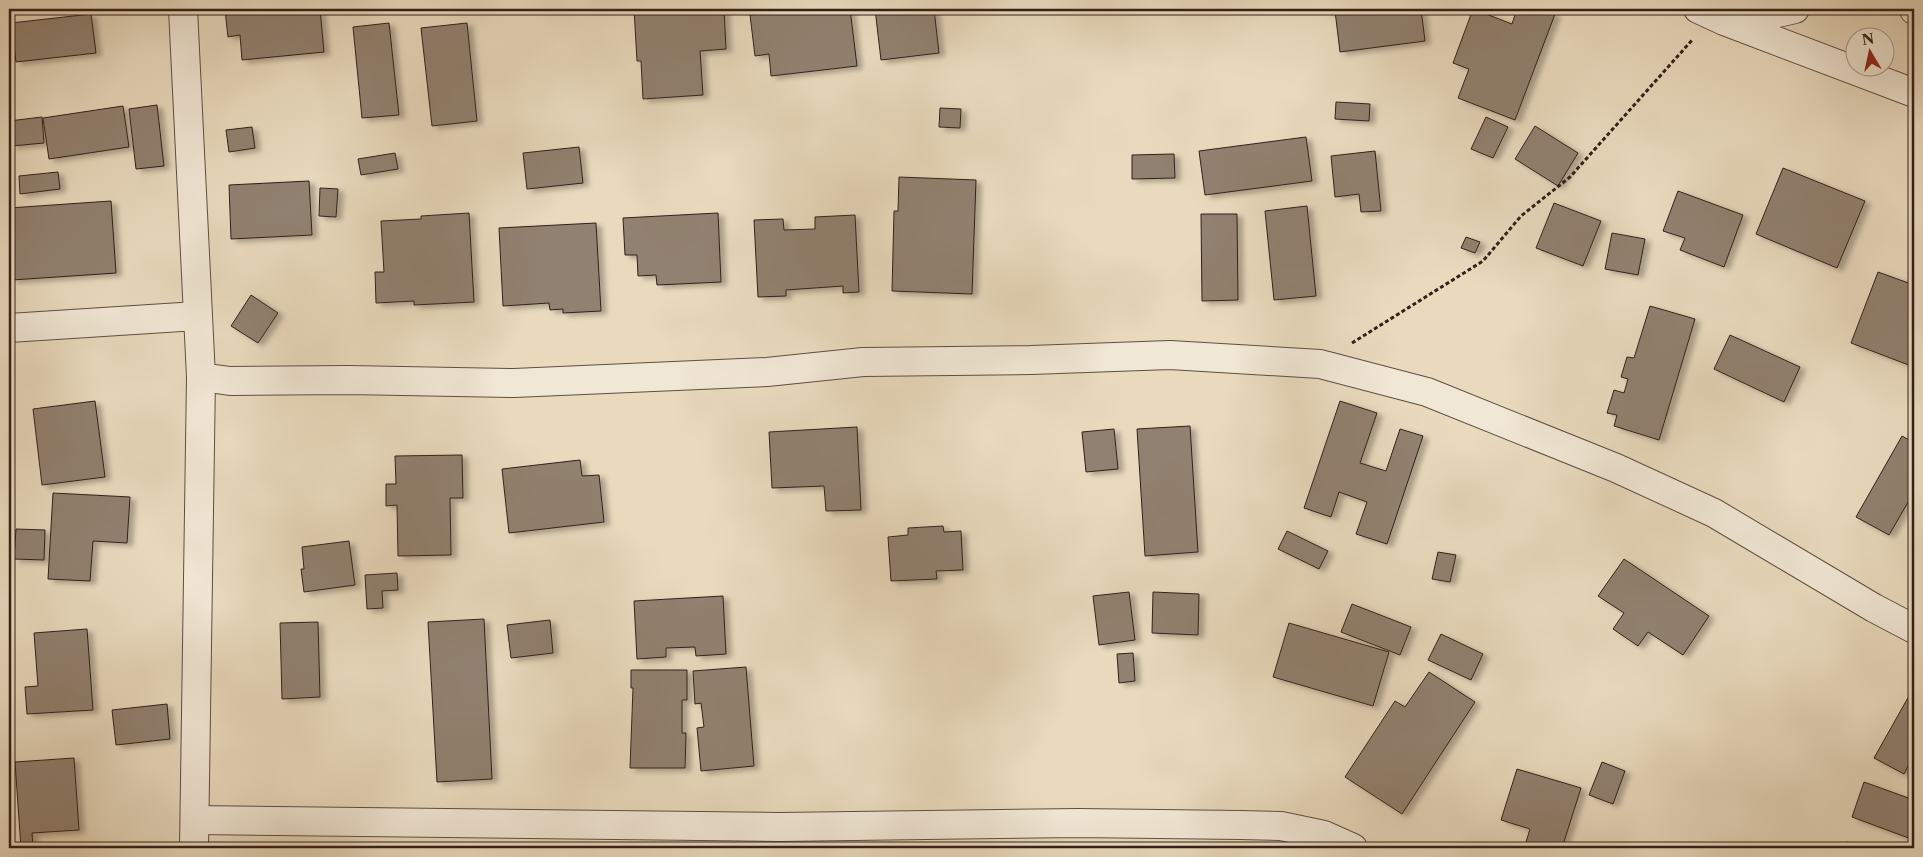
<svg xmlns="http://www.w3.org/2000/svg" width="1923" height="857" viewBox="0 0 1923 857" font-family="'Libre Caslon Text',serif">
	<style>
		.building { fill: #91816f; stroke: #322019; filter: url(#shadow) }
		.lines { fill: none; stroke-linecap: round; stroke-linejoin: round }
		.street-casing { stroke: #604e42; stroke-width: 30 }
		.path { stroke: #322019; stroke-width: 3; stroke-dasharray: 4 2.5; stroke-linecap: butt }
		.street { stroke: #f1e7d5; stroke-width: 28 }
	</style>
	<defs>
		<filter id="shadow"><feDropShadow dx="5.5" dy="3" stdDeviation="2.5" flood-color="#0004"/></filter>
	</defs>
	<rect width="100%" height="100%" fill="#e9dabe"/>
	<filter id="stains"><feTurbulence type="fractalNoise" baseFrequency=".004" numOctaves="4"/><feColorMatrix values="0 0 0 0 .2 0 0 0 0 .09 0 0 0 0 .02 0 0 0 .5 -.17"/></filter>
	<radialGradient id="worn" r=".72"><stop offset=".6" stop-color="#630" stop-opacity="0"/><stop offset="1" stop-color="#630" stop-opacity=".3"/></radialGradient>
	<!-- building -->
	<g class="building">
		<polygon points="235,9 320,9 324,52 242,60 240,35 228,37 225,10"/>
		<polygon points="634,9 724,9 726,49 700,51 703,95 643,99 641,61 637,61"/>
		<polygon points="802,9 850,9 857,66 771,76 769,54 755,56 750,15"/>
		<polygon points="875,9 934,9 939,53 881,60"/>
		<polygon points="1325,9 1421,9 1425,41 1340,52 1335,11 1326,12"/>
		<polygon points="1473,9 1512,24 1517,9 1540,9 1555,14 1515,120 1458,98 1469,69 1453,63"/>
		<polygon points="91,14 96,53 16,62 11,23"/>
		<polygon points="389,23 399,115 362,118 353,27"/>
		<polygon points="467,23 477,121 432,126 421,28"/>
		<polygon points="1336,102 1370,104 1369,121 1335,119"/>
		<polygon points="157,105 164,166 136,169 129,109"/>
		<polygon points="123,106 129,147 49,159 43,118"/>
		<polygon points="940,108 961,109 960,128 939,127"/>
		<polygon points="42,117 44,143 12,146 9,121"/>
		<polygon points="1486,117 1508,127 1493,158 1471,149"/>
		<polygon points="1535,126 1578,153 1558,186 1515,159"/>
		<polygon points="252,127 255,148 229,152 226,130"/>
		<polygon points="1306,137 1312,181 1205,195 1199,151"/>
		<polygon points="579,147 583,183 527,189 523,153"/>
		<polygon points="1375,151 1381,211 1361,212 1359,194 1335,197 1331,156"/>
		<polygon points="395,153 398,169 361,175 358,159"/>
		<polygon points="1174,154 1175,178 1132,179 1132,155"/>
		<polygon points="1783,168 1865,201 1837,268 1756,234"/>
		<polygon points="58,172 60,189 20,194 19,176"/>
		<polygon points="899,177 976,180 972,294 892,291 894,211 898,211"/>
		<polygon points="309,181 312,235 231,239 229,185"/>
		<polygon points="320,188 338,189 336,217 319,216"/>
		<polygon points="1678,191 1743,215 1724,267 1680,250 1685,238 1663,231"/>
		<polygon points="111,201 116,273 12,280 9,208"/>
		<polygon points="1554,203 1601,221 1583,266 1536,248"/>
		<polygon points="1307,206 1316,296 1274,300 1265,211"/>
		<polygon points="469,213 474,302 414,305 414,301 376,303 375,272 384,272 381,221 421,219 421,216"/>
		<polygon points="718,213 721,282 657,285 656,275 638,276 637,255 625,255 623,218"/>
		<polygon points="1201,214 1237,214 1238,300 1202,301"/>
		<polygon points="855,215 859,292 843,293 843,286 786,290 786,296 758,297 754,220 783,219 784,230 815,229 815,217"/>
		<polygon points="596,223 601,311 563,313 563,309 550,310 549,303 503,306 499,228"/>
		<polygon points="1612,233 1645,239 1638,275 1605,269"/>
		<polygon points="1466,237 1480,242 1475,253 1461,248"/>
		<polygon points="1878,272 1914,285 1914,367 1851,343"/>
		<polygon points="251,295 278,313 258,343 231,326"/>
		<polygon points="1650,306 1695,319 1659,440 1614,426 1617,415 1607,413 1614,390 1624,393 1628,379 1621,377 1627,357 1634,358"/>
		<polygon points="1730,335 1800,367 1784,402 1714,369"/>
		<polygon points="95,401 105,477 42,485 33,409"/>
		<polygon points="1340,401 1377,413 1360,463 1386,471 1400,429 1423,436 1387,544 1356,534 1367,502 1339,492 1331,517 1304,508"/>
		<polygon points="1190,426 1198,552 1145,556 1137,429"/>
		<polygon points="857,427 861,510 826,511 824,486 772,488 769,432"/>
		<polygon points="1114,429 1118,469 1086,472 1082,432"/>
		<polygon points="1902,436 1914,443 1914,492 1889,535 1856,517"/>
		<polygon points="462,455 463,498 450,498 451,555 398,556 397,505 386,506 386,484 396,484 395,456"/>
		<polygon points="580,460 582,476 599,475 604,522 509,533 502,469"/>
		<polygon points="53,493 130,497 127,543 93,541 90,581 48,579"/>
		<polygon points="943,526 944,532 961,531 963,570 936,571 937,579 891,581 888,537 908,535 908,528"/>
		<polygon points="16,529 45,530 44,560 14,559"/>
		<polygon points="1287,531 1328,551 1319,569 1278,549"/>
		<polygon points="349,541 355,585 304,592 301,569 304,569 302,547"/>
		<polygon points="1438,552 1456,555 1450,582 1432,579"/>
		<polygon points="1624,559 1709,616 1683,655 1648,632 1638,646 1613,629 1624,613 1598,596"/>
		<polygon points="397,573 398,590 382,591 383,608 367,609 365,575"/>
		<polygon points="1129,592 1135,640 1099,645 1093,596"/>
		<polygon points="1153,592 1199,594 1198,635 1152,633"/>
		<polygon points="723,596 726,654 696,656 695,647 666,648 666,657 637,659 634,601"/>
		<polygon points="1352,604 1411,627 1400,655 1341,632"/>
		<polygon points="484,619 492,779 437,782 428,622"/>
		<polygon points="550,620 553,653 511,658 507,625"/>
		<polygon points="318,622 320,697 282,699 280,623"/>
		<polygon points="1289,623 1389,652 1373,706 1273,677"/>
		<polygon points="87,629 93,710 27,714 25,687 38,686 34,633"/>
		<polygon points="1441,634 1483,654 1471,680 1428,660"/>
		<polygon points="1133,653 1135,681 1119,683 1117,654"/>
		<polygon points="746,667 754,766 701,771 697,728 704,727 701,703 695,704 693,671"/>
		<polygon points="631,670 687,670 687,700 682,700 682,733 686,733 685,768 630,768 633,688 631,688"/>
		<polygon points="1429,672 1475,702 1402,814 1345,777 1395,701 1405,707"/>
		<polygon points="1914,687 1914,755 1904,774 1874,758"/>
		<polygon points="167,704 170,739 116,745 112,710"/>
		<polygon points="74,758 79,830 32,833 33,848 21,848 15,762"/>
		<polygon points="1602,762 1625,771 1613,804 1589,795"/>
		<polygon points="1517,769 1581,788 1562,848 1537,848 1525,845 1530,829 1501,820"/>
		<polygon points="1864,782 1914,800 1914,840 1852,817"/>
		<polygon points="1847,842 1867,848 1845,848"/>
	</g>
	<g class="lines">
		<defs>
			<g id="street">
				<polyline points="183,9 201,377 194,848"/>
				<polyline points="1698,9 1724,21 1914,93"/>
				<polyline points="1914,9 1914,10"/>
				<polyline points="1725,21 1778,13 1795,9"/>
				<polyline points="9,328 197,316"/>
				<polyline points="201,377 230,381 348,380 514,383 767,372 863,362 1031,360 1170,355 1320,364 1427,392 1616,468 1714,513 1874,608 1914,629"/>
				<polyline points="195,820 779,827 1078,823 1240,825 1281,826 1324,835 1353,848"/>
			</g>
		</defs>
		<!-- street casing -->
		<use href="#street" class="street-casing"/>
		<!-- path -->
		<polyline class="path" points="1352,343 1483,261 1521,216 1570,177 1693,39"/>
		<!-- street -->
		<use href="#street" class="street"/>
	</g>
	<!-- margin -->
	<rect width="1923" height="857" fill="none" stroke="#e9dabe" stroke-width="30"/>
	<rect x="10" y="10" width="1903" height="837" fill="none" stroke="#322019" stroke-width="2.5"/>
	<rect x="15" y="15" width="1893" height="827" fill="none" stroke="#322019"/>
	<!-- north arrow -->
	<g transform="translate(1870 52) rotate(351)"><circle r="24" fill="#f1e7d5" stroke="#a5978a"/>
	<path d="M0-4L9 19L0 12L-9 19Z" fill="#8f2418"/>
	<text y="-8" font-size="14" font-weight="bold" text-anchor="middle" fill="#322019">N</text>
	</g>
	<rect width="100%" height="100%" filter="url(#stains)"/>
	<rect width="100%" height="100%" fill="url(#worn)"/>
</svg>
